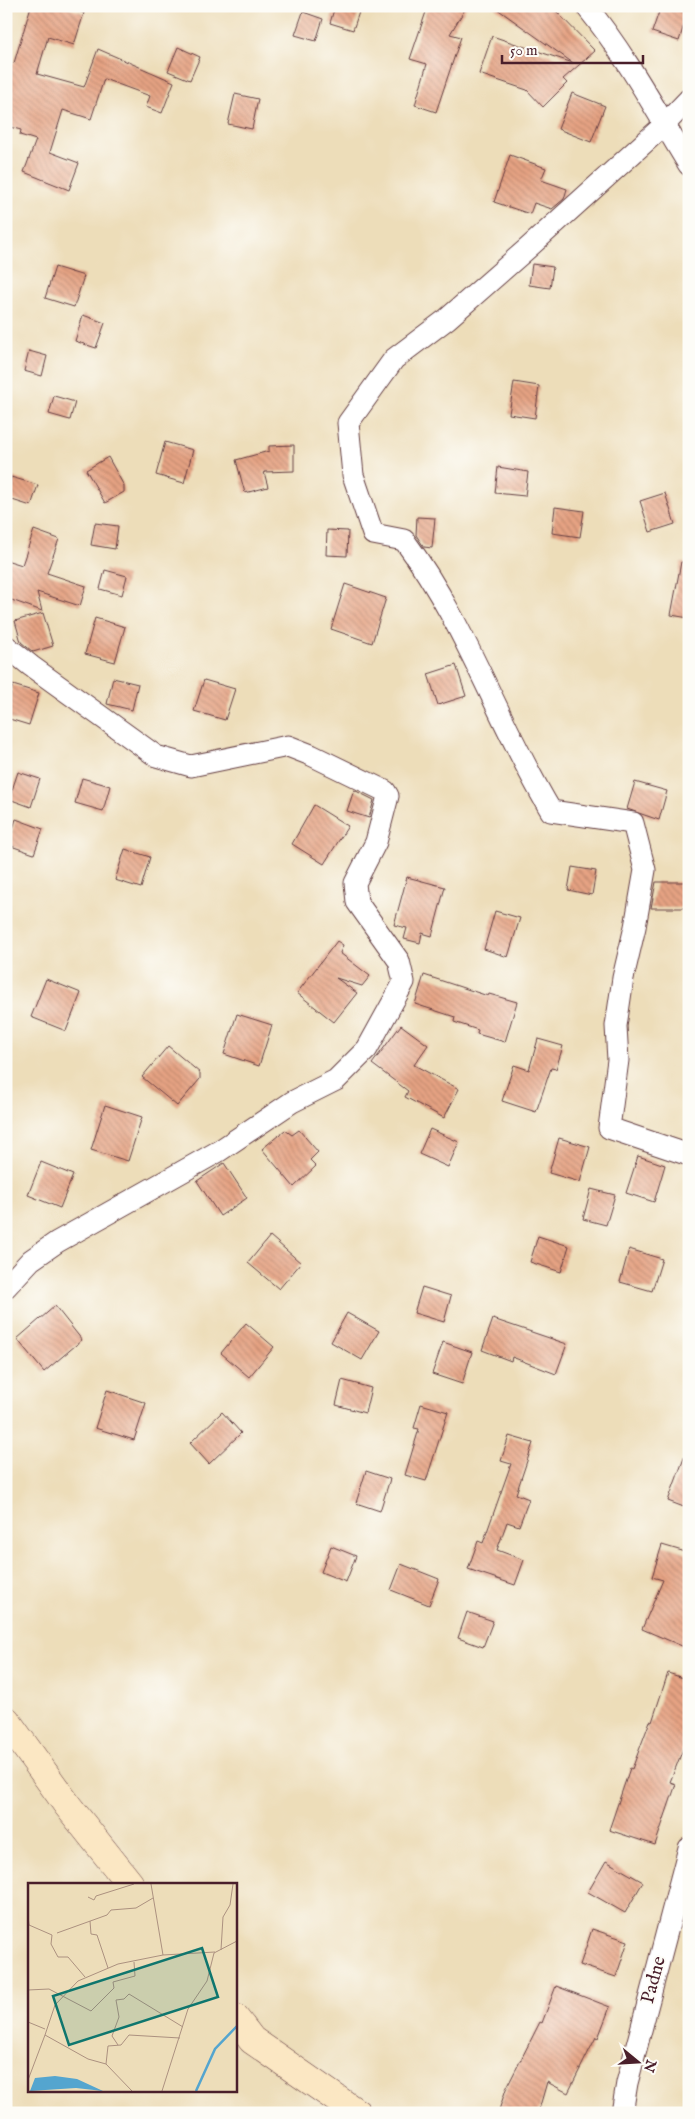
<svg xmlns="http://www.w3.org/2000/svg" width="695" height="2119" viewBox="0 0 695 2119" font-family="'IM FELL English',serif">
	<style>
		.building { fill: url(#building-back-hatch) }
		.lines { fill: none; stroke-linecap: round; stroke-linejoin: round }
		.minor-casing { stroke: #623c40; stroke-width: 23 }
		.secondary-casing { stroke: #623c40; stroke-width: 29 }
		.minor { stroke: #fff; stroke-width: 21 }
		.secondary { stroke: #fbe7c3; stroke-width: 28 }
		.labels { text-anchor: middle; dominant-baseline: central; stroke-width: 4; stroke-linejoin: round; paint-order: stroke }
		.street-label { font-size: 19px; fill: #4a1f2b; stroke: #fdfcf7 }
		.inset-river { fill: none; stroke: #54a5cf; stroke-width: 2.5 }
		.inset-road { fill: none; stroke: #ac9180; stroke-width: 1 }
		.view { fill: #0f766e; fill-opacity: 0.15; stroke: #0f766e; stroke-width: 2.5 }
		.inset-edge { fill: none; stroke: #4a1f2b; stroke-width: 2.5 }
	</style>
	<defs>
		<pattern id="building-back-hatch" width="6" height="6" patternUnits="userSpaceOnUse" patternTransform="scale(1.25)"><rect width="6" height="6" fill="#e6a383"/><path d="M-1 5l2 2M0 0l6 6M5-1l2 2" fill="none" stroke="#bc846b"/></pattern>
	</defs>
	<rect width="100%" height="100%" fill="#fdfcf7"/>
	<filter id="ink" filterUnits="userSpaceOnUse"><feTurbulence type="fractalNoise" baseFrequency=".02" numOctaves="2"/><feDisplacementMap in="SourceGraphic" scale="10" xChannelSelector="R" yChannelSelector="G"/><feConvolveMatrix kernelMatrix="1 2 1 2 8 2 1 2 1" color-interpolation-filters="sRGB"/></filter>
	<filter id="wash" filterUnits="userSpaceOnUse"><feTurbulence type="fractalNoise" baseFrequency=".0096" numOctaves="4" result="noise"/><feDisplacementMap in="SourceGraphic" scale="20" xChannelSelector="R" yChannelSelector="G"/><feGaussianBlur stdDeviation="1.12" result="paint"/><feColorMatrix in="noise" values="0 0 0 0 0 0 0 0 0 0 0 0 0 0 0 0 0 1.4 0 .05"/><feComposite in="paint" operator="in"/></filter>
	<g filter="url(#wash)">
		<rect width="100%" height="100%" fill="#edddb9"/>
		<g id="blocks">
			<!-- building -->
			<g class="building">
				<polygon points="31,6 62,6 84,13 74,45 48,37 37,74 84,87 98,49 174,82 162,113 146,107 150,96 104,79 91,119 63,110 50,152 79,163 69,190 24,172 36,140 20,135 21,130 6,126 6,61 14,63"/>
				<polygon points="335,6 361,6 353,30 330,23"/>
				<polygon points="428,6 467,6 450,34 461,37 436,112 415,105 427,64 410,59"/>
				<polygon points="493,6 551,6 595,51 563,79 567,83 543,107 527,90 479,74 492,36 573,63"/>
				<polygon points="661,6 688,12 679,41 652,32"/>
				<polygon points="303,12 323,19 316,41 295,35"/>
				<polygon points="178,47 200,57 190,80 168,71"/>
				<polygon points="572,93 605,106 591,142 558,129"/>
				<polygon points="235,94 258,99 252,129 228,124"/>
				<polygon points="510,155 546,168 541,180 567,189 564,199 552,209 534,203 530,214 494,202"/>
				<polygon points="532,264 553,267 550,288 529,285"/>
				<polygon points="55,267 84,276 74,307 45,298"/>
				<polygon points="83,315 105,323 96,348 75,341"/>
				<polygon points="29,351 47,356 42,376 24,371"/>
				<polygon points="514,382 539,386 535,418 509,414"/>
				<polygon points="54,396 75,402 70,420 49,414"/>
				<polygon points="165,442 193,450 184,483 156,475"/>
				<polygon points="294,445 294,471 264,472 268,487 245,493 236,460 269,451 269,446"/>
				<polygon points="108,457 124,486 124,492 105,503 86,470"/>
				<polygon points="498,467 528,472 525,496 495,493"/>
				<polygon points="11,477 38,485 31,506 6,498"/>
				<polygon points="665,493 675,524 650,532 640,501"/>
				<polygon points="555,507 584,511 580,537 552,533"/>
				<polygon points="417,517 435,518 432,548 424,547 416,535"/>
				<polygon points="95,523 118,526 115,549 91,545"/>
				<polygon points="34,530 59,539 47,573 86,586 80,606 37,592 42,611 6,598 6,560 22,565"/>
				<polygon points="327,530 348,531 347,556 326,555"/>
				<polygon points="681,562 689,563 689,618 671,615"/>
				<polygon points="105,570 127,576 122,595 100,589"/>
				<polygon points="345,584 386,598 372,643 331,629"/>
				<polygon points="43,613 53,646 33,652 21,642 15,621"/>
				<polygon points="95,618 125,627 115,662 85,654"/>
				<polygon points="456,665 466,696 438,705 428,674"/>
				<polygon points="113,678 138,684 132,710 107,704"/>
				<polygon points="204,680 235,689 225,720 194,711"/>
				<polygon points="13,685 39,693 29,725 6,718 6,707"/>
				<polygon points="18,772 40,779 31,807 9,799"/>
				<polygon points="82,778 110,786 103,811 75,803"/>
				<polygon points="635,782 667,791 659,820 627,809"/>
				<polygon points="354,790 374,800 369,818 347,811"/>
				<polygon points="314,805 348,826 324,864 292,844"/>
				<polygon points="16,819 43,829 34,854 8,845"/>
				<polygon points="125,849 150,857 141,888 115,880"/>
				<polygon points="572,867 596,871 592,895 568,890"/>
				<polygon points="407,877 445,887 432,936 422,933 420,943 404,939 407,928 394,925"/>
				<polygon points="656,882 689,882 689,908 651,908"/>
				<polygon points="495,911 520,918 508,957 484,949"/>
				<polygon points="337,941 343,945 340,953 370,976 362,986 336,978 357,993 334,1022 297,993"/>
				<polygon points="424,975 488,996 489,994 517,1002 505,1042 477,1034 478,1030 454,1022 455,1017 415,1004"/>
				<polygon points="46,979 81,993 66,1031 31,1017"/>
				<polygon points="237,1014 272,1025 259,1066 224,1054"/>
				<polygon points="401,1025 428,1045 414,1065 459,1089 444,1118 405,1097 408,1091 372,1064"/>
				<polygon points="538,1039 563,1046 556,1069 551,1068 536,1112 502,1101 514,1065 529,1070"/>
				<polygon points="168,1046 200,1073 200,1079 177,1106 142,1077"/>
				<polygon points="105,1105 142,1117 128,1161 91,1150"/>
				<polygon points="430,1129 459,1142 448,1167 419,1154"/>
				<polygon points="285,1130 292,1135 299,1130 318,1152 310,1160 316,1166 294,1187 262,1149"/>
				<polygon points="559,1138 590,1147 580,1182 549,1173"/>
				<polygon points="638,1156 665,1165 654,1202 626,1193"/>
				<polygon points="41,1162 73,1175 60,1208 28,1195"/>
				<polygon points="224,1163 247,1198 220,1216 197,1181"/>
				<polygon points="591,1189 615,1195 606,1225 583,1219"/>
				<polygon points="270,1236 301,1263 279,1289 248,1263"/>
				<polygon points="538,1236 569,1246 561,1272 530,1262"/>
				<polygon points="629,1249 662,1259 652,1291 620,1282"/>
				<polygon points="422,1287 451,1296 444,1322 414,1313"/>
				<polygon points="55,1306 82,1340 44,1372 17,1339"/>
				<polygon points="347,1313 379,1331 362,1360 331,1342"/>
				<polygon points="493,1319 567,1344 556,1374 512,1357 511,1361 482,1350"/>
				<polygon points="246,1323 274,1347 249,1377 221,1353"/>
				<polygon points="443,1342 472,1352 462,1384 432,1374"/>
				<polygon points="342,1380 371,1388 365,1413 336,1405"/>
				<polygon points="107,1390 146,1403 134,1440 95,1428"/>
				<polygon points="421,1404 448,1412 426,1481 405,1475 419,1429 414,1428"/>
				<polygon points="222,1412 241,1433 209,1464 190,1443"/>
				<polygon points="509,1436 533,1443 516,1494 529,1499 519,1526 507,1522 497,1550 524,1560 515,1585 468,1569 478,1541 483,1543 511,1464 501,1461"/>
				<polygon points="687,1450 689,1450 689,1509 668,1501"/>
				<polygon points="366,1471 390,1479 380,1511 356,1503"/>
				<polygon points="662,1545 689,1553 689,1649 642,1629 663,1580 652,1577"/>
				<polygon points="331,1546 356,1556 346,1582 321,1572"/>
				<polygon points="401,1564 439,1579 429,1605 391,1590"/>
				<polygon points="467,1612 493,1621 483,1647 458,1638"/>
				<polygon points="668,1673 689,1680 689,1734 670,1782 676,1784 655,1845 609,1830 630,1768 632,1769 650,1721 652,1722"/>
				<polygon points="606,1861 643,1882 625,1913 588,1892"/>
				<polygon points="592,1929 628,1941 616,1977 580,1965"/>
				<polygon points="556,1986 610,2007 598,2038 596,2037 568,2093 547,2082 538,2113 498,2113 506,2089 540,2022 542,2023"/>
			</g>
		</g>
	</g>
	<g filter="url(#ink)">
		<use href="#blocks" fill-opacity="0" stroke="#623c40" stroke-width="1"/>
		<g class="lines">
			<defs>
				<g id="minor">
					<path d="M586,6C626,55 656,111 689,165"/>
					<path d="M689,99L664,125L528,248L447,319L394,359L348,423L353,475L373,534L404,540C466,623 498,723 551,811L633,823L645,870L635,927L623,978L616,1026L618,1060L609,1128L689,1155"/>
					<polyline points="6,646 31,666 156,756 191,766 288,746 311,755 385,791 388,796 376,842 355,883 357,902 399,961 404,982 367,1049 336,1080 292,1102 219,1151 57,1242 31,1260 6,1287"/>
					<polyline points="622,2113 627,2083 689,1848"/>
				</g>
				<g id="secondary">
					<polyline points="6,1720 68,1806 130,1884"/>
					<polyline points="235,2018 252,2040 357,2113"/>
				</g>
			</defs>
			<!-- minor casing -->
			<use href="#minor" class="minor-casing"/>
			<!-- secondary casing -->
			<use href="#secondary" class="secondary-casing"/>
			<!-- minor -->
			<use href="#minor" class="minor"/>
			<!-- secondary -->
			<use href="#secondary" class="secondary"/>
		</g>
	</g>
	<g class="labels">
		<!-- street labels -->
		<g class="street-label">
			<text transform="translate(654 1980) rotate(-75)">Padne</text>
		</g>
	</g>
	<!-- overview -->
	<g transform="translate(28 1883)">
		<rect width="209" height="209" fill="#edddb9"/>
		<path d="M27,193L49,196L75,208L48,205L2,208L7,195Z" fill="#54a5cf"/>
		<path class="inset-river" d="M168,208L187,166L209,143"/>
		<path class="inset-road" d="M123,1L135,72M60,14L66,17L68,13L106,1M0,33L1,42L24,52L23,61L30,74H40L57,94M62,38L63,51L69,52L80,85M29,50L79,32L83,27L108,25L125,15M193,67L195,34L202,22L205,1M0,107L21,106L63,128L86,105L85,99L107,93L106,79M0,139L17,146M90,162L84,153L91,134L88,117L96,116L101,111L155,144M78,181L80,163L93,162L101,152L152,155M0,197L17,152M104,208L78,181L60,176L17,152L27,122L50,98L90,81L135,72L187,69M134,208L160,126L179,98L186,70L209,58"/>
		<path class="view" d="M174,65L190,114L41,162L25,113Z"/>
		<rect width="209" height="209" class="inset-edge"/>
	</g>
	<!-- margin -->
	<rect width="695" height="2119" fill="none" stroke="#fdfcf7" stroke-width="25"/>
	<!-- north arrow -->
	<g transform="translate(638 2062) rotate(108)" stroke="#fdfcf7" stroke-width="4" paint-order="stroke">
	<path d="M0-4L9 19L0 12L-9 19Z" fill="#4a1f2b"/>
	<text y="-8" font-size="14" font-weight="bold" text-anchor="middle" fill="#4a1f2b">N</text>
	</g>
	<!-- scale -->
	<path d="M502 55v8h141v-8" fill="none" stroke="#4a1f2b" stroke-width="2.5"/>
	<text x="510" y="55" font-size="15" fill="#4a1f2b" stroke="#fdfcf7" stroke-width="4" paint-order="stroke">50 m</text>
</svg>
